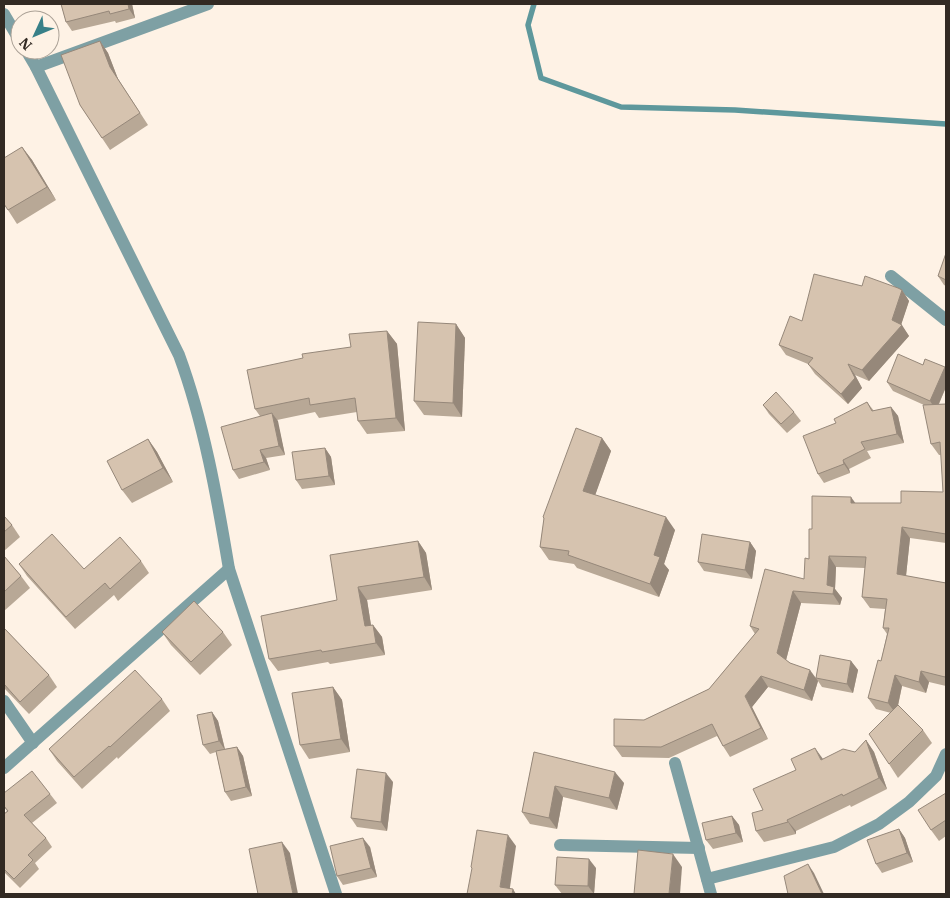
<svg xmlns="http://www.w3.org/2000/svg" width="950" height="898" viewBox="0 0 950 898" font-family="'IBM Plex Serif',serif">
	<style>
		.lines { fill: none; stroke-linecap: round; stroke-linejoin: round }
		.stream { stroke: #5e989c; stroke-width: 5.5 }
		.minor { stroke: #7ea0a4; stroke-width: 12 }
		.wall { fill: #b8a896 }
		.shaded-wall { fill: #96887a }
		.building { fill: #d6c3af; stroke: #96887a }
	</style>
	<rect width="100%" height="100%" fill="#fef2e5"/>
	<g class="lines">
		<!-- stream -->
		<polyline class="stream" points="534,4 528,25 541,78 621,107 735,110 946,124"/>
		<!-- minor -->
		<g class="minor">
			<polyline points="4,14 20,41"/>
			<path d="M26,50L36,67L179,355C204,423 217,497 229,569L336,894"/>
			<polyline points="36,67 208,4"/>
			<polyline points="891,276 946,320"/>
			<polyline points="4,701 33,743"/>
			<polyline points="675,763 711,894"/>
			<polyline points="4,768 229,569"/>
			<polyline points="560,845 699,848"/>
			<polyline points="707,879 834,847 879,824 909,802 936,776 946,754"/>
		</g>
	</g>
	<!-- wall -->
	<g class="wall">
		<polygon points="61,4 132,4 135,18 116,23 115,21 72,31 66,22"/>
		<polygon points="100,41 108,53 118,79 148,125 110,150 80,105"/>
		<polygon points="22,147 32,160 56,200 17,224 8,210"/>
		<polygon points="946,253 946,286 944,285 938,276"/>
		<polygon points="862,286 902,290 909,301 901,325 909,336 869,381 855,375 862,388 848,404 815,374 808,364 786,355 779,345 802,321"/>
		<polygon points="456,324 465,338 462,417 424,415 414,401"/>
		<polygon points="387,331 397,344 405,431 367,434 358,421 357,412 319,418 315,412 277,420 285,455 266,458 270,470 239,479 233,470 260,416 255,409 303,358 351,347"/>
		<polygon points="923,365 945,367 946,369 946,387 939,404 946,404 946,543 910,538 906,576 946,583 946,686 929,682 926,693 902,686 898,706 923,730 932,743 898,778 889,764 891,713 876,709 868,698 881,661 887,634 883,628 885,609 870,608 862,597 865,568 836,567 835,589 842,598 840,605 801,603 786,660 790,663 816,678 851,661 858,670 853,693 822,687 818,681 812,701 768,687 752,707 768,739 730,757 723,746 717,736 669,758 622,757 614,746 644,720 709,689 755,634 750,626 804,579 809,559 812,529 855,503 901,503 943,492 941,455 939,455 931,444 924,405 893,391 887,382"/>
		<polygon points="867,402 874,411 891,407 898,416 904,443 867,451 871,458 849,469 850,473 824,483 818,474 836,423"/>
		<polygon points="763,405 794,412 801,421 787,433 769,414"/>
		<polygon points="602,438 611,451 595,495 675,530 664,564 669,570 659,597 577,568 574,564 549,560 540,547 544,519 543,517"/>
		<polygon points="148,439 157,452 173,482 132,503 122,490"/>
		<polygon points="325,448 331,457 335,485 302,489 296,480"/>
		<polygon points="4,516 12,525 20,537 4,551"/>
		<polygon points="418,541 426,553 432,590 367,600 371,625 373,625 382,637 385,655 330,664 328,662 278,671 269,659 337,600"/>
		<polygon points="750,542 756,551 752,579 704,571 698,562"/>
		<polygon points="4,556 21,576 30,588 4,611"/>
		<polygon points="141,561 149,573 118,601 114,595 75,629 27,576 19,564 84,569"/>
		<polygon points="4,628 49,675 57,687 29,714 4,688"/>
		<polygon points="162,632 223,632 232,645 200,675 171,645"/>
		<polygon points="333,687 342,700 350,752 309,759 300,745"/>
		<polygon points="162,699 170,711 118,759 117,757 82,789 57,761 49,749"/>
		<polygon points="212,712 218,721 225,749 237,747 243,756 252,796 231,801 225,792 216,752 210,754 203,745"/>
		<polygon points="866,740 874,752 887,789 851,807 850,805 796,831 796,834 764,842 756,831 763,810 823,759 855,752"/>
		<polygon points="534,752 624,783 617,810 563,797 557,829 530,824 522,812"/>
		<polygon points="393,782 387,831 357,827 351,818"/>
		<polygon points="4,793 50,794 57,803 32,823 46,838 52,847 35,863 39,869 20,888 4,872 4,814 7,811 4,807"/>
		<polygon points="946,793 946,836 939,841 931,830"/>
		<polygon points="732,816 739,825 743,842 713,849 706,840"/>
		<polygon points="899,829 905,838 913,862 882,873 876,864"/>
		<polygon points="370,847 377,877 343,885 337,876"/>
		<polygon points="596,868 594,894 562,894 555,885"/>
	</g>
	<!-- shaded-wall -->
	<g class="shaded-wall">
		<polygon points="128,4 132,4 135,18 129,9"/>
		<polygon points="100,41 108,53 118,79 148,125 110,67"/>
		<polygon points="22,147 32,160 56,200 47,187"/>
		<polygon points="902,290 909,301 900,328 902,325 909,336 869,381 862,370 892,320"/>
		<polygon points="456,324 465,338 462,417 453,403"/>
		<polygon points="387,331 397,344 405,431 396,418"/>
		<polygon points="848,364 855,375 862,388 848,404 841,394"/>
		<polygon points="945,367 946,369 946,387 936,410 930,401"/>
		<polygon points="891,407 898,416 904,443 897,434"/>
		<polygon points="272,413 278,421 285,455 279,446"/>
		<polygon points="602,438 611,451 592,504 583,491"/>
		<polygon points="148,439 157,452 173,482 163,468"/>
		<polygon points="325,448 331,457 335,485 329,476"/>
		<polygon points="260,450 266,458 270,470 264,462"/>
		<polygon points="843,460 849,469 850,473 844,464"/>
		<polygon points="851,497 859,508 851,503"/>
		<polygon points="666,517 675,530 664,564 669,570 659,597 650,584 654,555"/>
		<polygon points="902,527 910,538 905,585 897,574"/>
		<polygon points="418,541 426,553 432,590 424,577"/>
		<polygon points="750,542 756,551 752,579 745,570"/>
		<polygon points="829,556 836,567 835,589 842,598 840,605 827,585"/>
		<polygon points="358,587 367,600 373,638 365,626"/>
		<polygon points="793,591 801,603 785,664 777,653"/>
		<polygon points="373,625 382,637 385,655 376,643"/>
		<polygon points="851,661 858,670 853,693 847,684"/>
		<polygon points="810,670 818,681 812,701 804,690"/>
		<polygon points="921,671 929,682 926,693 919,682"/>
		<polygon points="895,675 902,686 896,714 888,703"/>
		<polygon points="761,676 768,687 752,707 768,739 761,728 745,696"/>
		<polygon points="333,687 342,700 350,752 341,739"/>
		<polygon points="212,712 218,721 225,750 219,741"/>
		<polygon points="866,740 874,752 887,789 879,778"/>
		<polygon points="237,747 243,756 252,796 246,787"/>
		<polygon points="815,748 823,759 821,760"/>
		<polygon points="615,772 624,783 617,810 609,798"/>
		<polygon points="386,773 393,782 387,831 381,822"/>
		<polygon points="555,786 563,797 557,829 549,818"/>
		<polygon points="732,816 739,825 743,842 736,833"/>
		<polygon points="787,820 796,831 796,834 788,822"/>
		<polygon points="899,829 905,838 913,862 907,853"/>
		<polygon points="508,835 516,846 509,894 500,887"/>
		<polygon points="363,838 370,847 377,877 371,868"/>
		<polygon points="282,842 290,853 298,894 293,894"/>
		<polygon points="673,854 682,867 680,894 669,894"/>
		<polygon points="589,859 596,868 594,894 588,886"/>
		<polygon points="808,864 814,873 824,894 822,894"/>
		<polygon points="513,889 516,894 512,894"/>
	</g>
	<!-- building -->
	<g class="building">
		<polygon points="61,4 128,4 129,9 110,14 109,11 66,22"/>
		<polygon points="100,41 110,67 140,113 102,138 80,105 61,55"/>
		<polygon points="22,147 47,187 8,210 4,204 4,158"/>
		<polygon points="946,253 946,280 938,276"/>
		<polygon points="814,274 862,286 865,276 898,288 902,290 892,320 902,325 862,370 848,364 855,378 841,394 808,364 813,358 779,345 790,316 802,321"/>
		<polygon points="418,322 456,324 453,403 414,401"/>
		<polygon points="387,331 396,418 358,421 355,398 310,405 309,398 255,409 247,370 303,358 302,354 351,347 349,334"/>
		<polygon points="898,354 923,365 925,359 945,367 930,401 887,382"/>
		<polygon points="776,392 794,412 781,424 763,405"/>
		<polygon points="867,402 872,411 891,407 897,434 861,442 865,449 843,460 844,464 818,474 803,436 836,423 834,419"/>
		<polygon points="946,404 946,534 902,527 897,574 946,583 946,674 945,677 921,671 919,682 895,675 888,703 868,698 878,660 881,661 889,628 883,628 887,599 862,597 866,557 829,556 827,585 834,587 833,594 793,591 777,653 790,663 810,670 804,690 761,676 745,696 761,728 723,746 712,724 661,747 614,746 614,719 644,720 709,689 759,629 750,626 765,569 804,579 805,558 809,559 809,529 812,529 812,496 851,497 851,503 901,503 901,491 943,492 940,442 931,444 923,405"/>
		<polygon points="272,413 279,446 260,450 264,462 233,470 221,427"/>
		<polygon points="576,428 602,438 583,491 666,517 654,555 660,557 650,584 568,555 569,551 540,547 544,518 543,517"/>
		<polygon points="148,439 163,468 122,490 107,461"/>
		<polygon points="325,448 329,476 296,480 292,452"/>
		<polygon points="4,516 12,525 4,532"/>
		<polygon points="52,534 84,569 120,537 141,561 110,589 105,583 66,617 19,564"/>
		<polygon points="702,534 750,542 745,570 698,562"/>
		<polygon points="418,541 424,577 358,587 365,626 373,625 376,643 322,652 321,650 269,659 261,616 337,600 330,555"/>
		<polygon points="4,556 21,576 4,592"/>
		<polygon points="194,601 223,632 191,662 162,632"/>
		<polygon points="4,628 49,675 20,702 4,684"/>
		<polygon points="820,655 851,661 847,684 816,678"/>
		<polygon points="135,670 162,699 110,747 109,746 74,777 49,749"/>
		<polygon points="333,687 341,739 300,745 292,693"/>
		<polygon points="898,705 923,730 889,764 869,734"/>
		<polygon points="212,712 219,741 203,745 197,715"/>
		<polygon points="866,740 879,778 843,796 842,794 787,820 788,822 756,831 752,813 763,810 753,789 796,770 791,759 815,748 821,760 843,749 855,752"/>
		<polygon points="237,747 246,787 225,792 216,751"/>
		<polygon points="534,752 615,772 609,798 555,786 549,818 522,812"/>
		<polygon points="357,769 386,773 381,822 351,818"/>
		<polygon points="32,771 50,794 24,815 46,838 28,855 33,860 14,879 4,869 4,814 8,811 4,806 4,793"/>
		<polygon points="946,793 946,820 931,830 918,810"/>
		<polygon points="732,816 736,833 706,840 702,823"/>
		<polygon points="899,829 907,853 876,864 867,840"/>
		<polygon points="477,830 508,835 500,887 513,889 512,894 467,894 472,868 471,867"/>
		<polygon points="363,838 371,868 337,876 330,846"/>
		<polygon points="282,842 293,894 258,894 249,849"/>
		<polygon points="638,850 673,854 669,894 634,894"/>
		<polygon points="557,857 589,859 588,886 555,885"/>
		<polygon points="808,864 822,894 788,894 784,876"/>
	</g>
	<!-- border -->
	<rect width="950" height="898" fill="none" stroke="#322a23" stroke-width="10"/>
	<!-- north arrow -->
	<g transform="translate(35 35) rotate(226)"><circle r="24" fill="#fef2e5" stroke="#aca297"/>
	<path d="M0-4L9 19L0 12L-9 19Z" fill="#388088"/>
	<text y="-8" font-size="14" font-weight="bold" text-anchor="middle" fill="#322a23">N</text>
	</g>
</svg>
